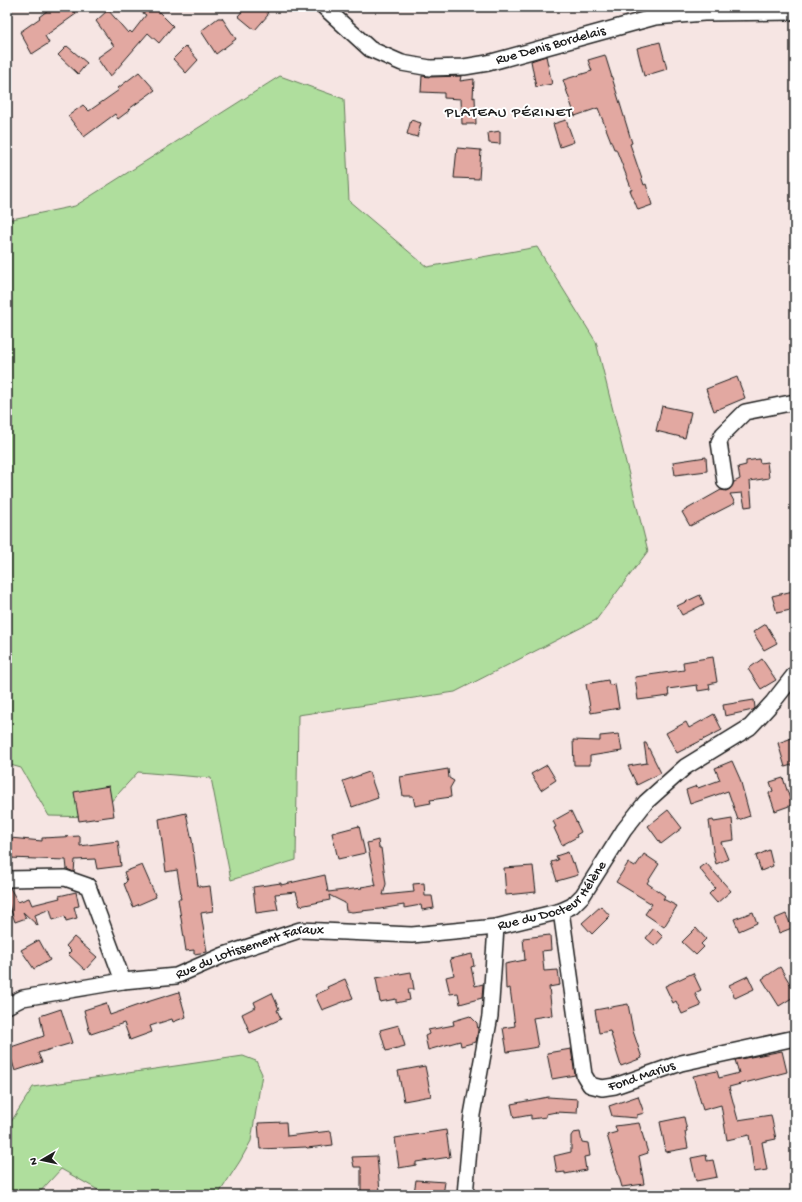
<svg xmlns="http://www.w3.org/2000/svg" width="802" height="1202" viewBox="0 0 802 1202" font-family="'Gochi Hand',sans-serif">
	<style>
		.green { fill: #afde9d; stroke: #667d5c }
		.building { fill: #e2a8a1; stroke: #1c1c1c }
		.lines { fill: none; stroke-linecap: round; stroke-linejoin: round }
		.minor-casing { stroke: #1c1c1c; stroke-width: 18 }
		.minor { stroke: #fff; stroke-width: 15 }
		.labels { text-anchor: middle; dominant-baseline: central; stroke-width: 4; stroke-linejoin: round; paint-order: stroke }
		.street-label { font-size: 14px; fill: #1c1c1c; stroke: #fff }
		.neighbourhood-label { font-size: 15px; letter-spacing: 1px; fill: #1c1c1c; stroke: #fff }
	</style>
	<rect width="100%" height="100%" fill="#f6e5e3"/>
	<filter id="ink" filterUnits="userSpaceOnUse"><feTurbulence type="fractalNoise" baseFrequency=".025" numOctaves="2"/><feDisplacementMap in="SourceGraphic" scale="8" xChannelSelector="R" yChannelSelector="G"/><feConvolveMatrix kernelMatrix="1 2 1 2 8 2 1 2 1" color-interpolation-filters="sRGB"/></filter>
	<g filter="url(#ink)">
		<!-- green -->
		<g class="green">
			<polygon points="280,76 344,99 349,201 427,267 537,247 596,342 648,551 596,620 455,692 298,715 296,860 231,880 211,778 138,772 97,817 49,816 21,768 7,764 7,220 75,206"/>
			<polygon points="243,1056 256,1061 262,1074 251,1141 240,1161 218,1195 107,1195 61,1169 37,1195 7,1195 7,1128 33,1087"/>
		</g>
		<!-- building -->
		<g class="building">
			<polygon points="52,7 72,7 76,14 45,36 49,43 32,54 20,32 40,18 39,17"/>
			<polygon points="134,7 154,7 173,26 159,43 148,33 110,77 97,58 114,46 96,21 108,10 128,33 130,31 132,33 146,15"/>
			<polygon points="246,7 271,7 267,13 268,15 255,30 238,16"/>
			<polygon points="218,18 222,18 236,39 216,54 201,31"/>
			<polygon points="660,42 667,69 644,76 637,48"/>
			<polygon points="67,46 87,63 78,74 58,55"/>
			<polygon points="186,46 198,60 186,73 173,59"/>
			<polygon points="605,55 618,97 632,143 630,144 644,185 646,184 652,205 638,210 630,190 632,190 616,149 614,149 598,108 575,116 563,80 592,71 588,60"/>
			<polygon points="546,56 552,84 536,87 531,61"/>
			<polygon points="139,72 155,90 129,109 130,110 118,119 115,114 84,137 68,116 83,105 89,111 119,90 118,88"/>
			<polygon points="422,76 430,77 461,76 460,81 474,79 473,98 475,97 476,124 462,124 461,99 444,98 444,93 421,92"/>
			<polygon points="411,120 421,123 417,137 407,134"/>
			<polygon points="566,120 574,142 560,147 553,124"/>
			<polygon points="500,131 500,144 489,143 488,133"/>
			<polygon points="457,148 481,150 479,179 454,178"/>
			<polygon points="737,377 745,398 714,411 706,389"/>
			<polygon points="662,406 691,412 685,438 656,431"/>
			<polygon points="706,457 707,471 675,475 673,462"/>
			<polygon points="759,459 760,463 767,462 769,478 750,481 752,506 745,507 742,493 730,494 735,503 690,526 682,512 721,490 726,491 730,489 734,482 740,479 738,467 746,465 746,461"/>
			<polygon points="793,591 795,609 777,613 772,596"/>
			<polygon points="700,595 704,604 682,615 677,606"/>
			<polygon points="766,624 777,643 764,650 753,632"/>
			<polygon points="713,657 717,682 709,684 710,689 698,691 697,685 668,689 669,696 638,700 635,677 684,670 683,662"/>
			<polygon points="762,659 776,680 761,689 748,669"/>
			<polygon points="608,680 609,685 615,684 619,708 591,713 586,684"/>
			<polygon points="754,700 755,708 753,710 725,716 723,705"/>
			<polygon points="714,714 722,730 677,753 666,733 686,722 689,728"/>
			<polygon points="619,734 622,751 590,756 590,765 574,765 573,740 600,741 600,736"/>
			<polygon points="795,737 795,764 785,767 778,743"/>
			<polygon points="644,743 646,743 661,773 637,785 628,766 647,763"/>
			<polygon points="732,761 740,779 750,816 738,820 728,791 690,804 686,790 697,786 698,788 720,780 715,768"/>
			<polygon points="547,765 556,780 541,790 531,774"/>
			<polygon points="448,769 449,778 454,781 450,788 451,797 430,800 431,803 415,806 413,796 403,796 400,777"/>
			<polygon points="369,772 378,798 352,807 343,781"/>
			<polygon points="783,778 792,805 775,811 769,793 773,791 770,782"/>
			<polygon points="109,786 114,816 79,821 74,792"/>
			<polygon points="668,810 682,828 661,844 648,826"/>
			<polygon points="571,811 581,832 576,835 577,837 562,845 554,828 556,827 553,821"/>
			<polygon points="186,813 192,840 198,886 201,886 201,887 210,886 213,911 201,913 207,952 194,954 194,950 186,951 178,899 181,899 180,895 181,894 177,870 166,872 159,819"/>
			<polygon points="732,819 734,840 721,842 728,859 716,864 714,857 709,821 713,820 714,822"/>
			<polygon points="359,826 365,853 338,859 332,833"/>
			<polygon points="80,836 80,846 118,841 121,866 97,869 95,859 75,860 74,872 67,869 66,860 8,858 10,838 42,841 42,838"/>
			<polygon points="378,840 379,848 381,848 386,884 383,895 414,892 413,884 424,883 425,896 432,896 434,908 422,910 421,905 404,908 404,905 380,909 352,912 346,911 345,903 329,895 330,900 300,906 296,892 275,894 278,910 256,913 253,887 281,883 281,885 325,875 328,892 362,888 361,887 373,885 376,886 367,843"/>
			<polygon points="769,850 773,866 761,871 756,856"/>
			<polygon points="568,852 572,863 574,862 578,875 557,881 551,862 558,860 556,856"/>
			<polygon points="644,854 659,864 647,883 665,896 663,899 677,906 664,927 645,914 652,904 616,882 628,863 635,867"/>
			<polygon points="706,863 731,891 717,903 709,894 715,888 699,868"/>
			<polygon points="142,865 156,897 133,907 124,884 127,881 124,872"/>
			<polygon points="533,866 536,892 506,895 504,868"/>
			<polygon points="7,888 10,888 18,902 29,898 32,905 60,898 59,896 76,892 79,906 74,907 77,918 66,921 65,916 53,920 50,909 35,915 38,926 23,912 26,918 15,922 7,899"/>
			<polygon points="601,906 610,916 592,934 582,923"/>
			<polygon points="753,912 757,923 739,931 734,919"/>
			<polygon points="786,914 792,928 779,933 774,919"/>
			<polygon points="654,928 663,937 655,946 646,938"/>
			<polygon points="696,928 706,939 701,944 704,947 696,955 682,942"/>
			<polygon points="550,935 551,950 542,951 544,971 558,970 560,985 549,987 552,1015 533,1018 538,1047 507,1052 503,1028 515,1026 510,988 506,989 505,964 525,960 523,938"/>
			<polygon points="74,937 97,957 85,970 68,954 71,951 66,946"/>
			<polygon points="39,940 50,960 34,969 21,950"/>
			<polygon points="472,954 474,966 471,967 475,986 483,984 482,998 460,1004 458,993 450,994 446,977 454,975 450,959"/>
			<polygon points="780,967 795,992 795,996 779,1006 762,979"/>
			<polygon points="411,972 414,989 408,989 410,1000 396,1003 396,999 380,1002 376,978"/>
			<polygon points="693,973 701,990 695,993 701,1006 682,1014 676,1001 673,1003 665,986"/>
			<polygon points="748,976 754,989 735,998 729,985"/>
			<polygon points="345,979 353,998 322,1010 315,995 328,989 327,987"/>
			<polygon points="179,992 186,1017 173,1022 172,1019 150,1026 152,1032 130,1040 124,1023 91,1034 89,1030 84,1010 106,1003 110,1015 144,1003"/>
			<polygon points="272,993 279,1009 277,1010 281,1019 250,1033 242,1014 256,1007 254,1002"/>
			<polygon points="628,1004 633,1031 642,1058 621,1066 610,1031 599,1033 595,1010"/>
			<polygon points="61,1009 72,1043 38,1053 42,1062 15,1071 8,1048 44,1036 40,1016"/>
			<polygon points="470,1016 477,1023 478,1030 476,1042 461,1046 460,1041 428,1050 425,1036 429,1034 428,1030 454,1025 453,1021"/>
			<polygon points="399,1025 405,1046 386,1051 380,1030"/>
			<polygon points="571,1049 575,1075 552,1079 547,1053"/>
			<polygon points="782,1051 787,1072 729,1087 738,1120 771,1115 776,1139 762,1142 767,1170 754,1172 749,1135 727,1140 721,1105 703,1110 693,1076 717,1071 719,1078 739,1073 735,1060"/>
			<polygon points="425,1066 431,1096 404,1101 398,1071"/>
			<polygon points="638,1096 644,1113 637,1115 637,1118 612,1116 609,1106"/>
			<polygon points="548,1097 578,1099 577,1113 555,1112 556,1112 546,1114 546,1117 531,1119 531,1115 514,1118 511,1104"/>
			<polygon points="684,1117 687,1131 685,1132 688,1148 666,1152 660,1122"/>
			<polygon points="286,1122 287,1136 331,1131 333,1145 307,1148 306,1147 260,1149 258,1123"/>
			<polygon points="639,1123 648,1153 639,1156 644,1184 622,1187 607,1135 617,1132 615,1126"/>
			<polygon points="446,1130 450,1157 416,1162 416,1165 399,1168 395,1138"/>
			<polygon points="580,1132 582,1142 588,1143 590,1156 584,1157 586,1170 565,1174 565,1172 557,1173 554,1156 571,1152 571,1136 573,1133"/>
			<polygon points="706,1155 707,1161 713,1160 717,1177 696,1181 691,1158"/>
			<polygon points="377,1156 380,1192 361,1193 361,1167 354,1167 352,1157"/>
			<polygon points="416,1180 445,1182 443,1195 414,1193"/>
		</g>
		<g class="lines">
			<defs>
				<g id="minor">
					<path id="s1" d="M324,7L370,49L402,63L430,68L464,67L488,63L655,17L704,13L795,12"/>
					<polyline points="725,482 719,442 723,434 745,412 795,402"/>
					<polyline points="7,879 65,878 88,886 123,981"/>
					<path id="s2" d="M561,911L584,1075L590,1085L602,1088L615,1086L681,1063L795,1038"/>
					<path id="s3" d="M7,1006L23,998L123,981L176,976L224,955L300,930L412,935L496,927L561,911L572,906L583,895L624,830L646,802L685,767L750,727L773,702L795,674"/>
					<polyline points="465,1195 472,1115 490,1016 496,927"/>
				</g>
			</defs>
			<!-- minor casing -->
			<use href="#minor" class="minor-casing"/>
			<!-- minor -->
			<use href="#minor" class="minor"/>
		</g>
	</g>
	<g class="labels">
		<!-- street labels -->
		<g class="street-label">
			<text stroke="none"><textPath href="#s1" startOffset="249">Rue Denis Bordelais</textPath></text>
			<text stroke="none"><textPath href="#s3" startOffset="569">Rue du Docteur Hélène</textPath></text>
			<text stroke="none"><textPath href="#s3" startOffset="251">Rue du Lotissement Faraux</textPath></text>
			<text stroke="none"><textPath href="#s2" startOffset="231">Fond Marius</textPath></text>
		</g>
		<!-- neighbourhood labels -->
		<g class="neighbourhood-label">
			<text x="509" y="113">PLATEAU PÉRINET</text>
		</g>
	</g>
	<!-- margin -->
	<rect width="802" height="1202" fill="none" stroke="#fff" stroke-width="24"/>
	<rect x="12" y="12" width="778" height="1178" fill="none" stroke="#1c1c1c" stroke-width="1.5" filter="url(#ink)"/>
	<!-- north arrow -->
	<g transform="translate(42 1160) rotate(261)" stroke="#ffffff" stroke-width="3" paint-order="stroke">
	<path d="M0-3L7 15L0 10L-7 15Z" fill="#1c1c1c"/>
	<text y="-6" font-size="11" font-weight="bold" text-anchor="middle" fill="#1c1c1c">N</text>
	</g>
</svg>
